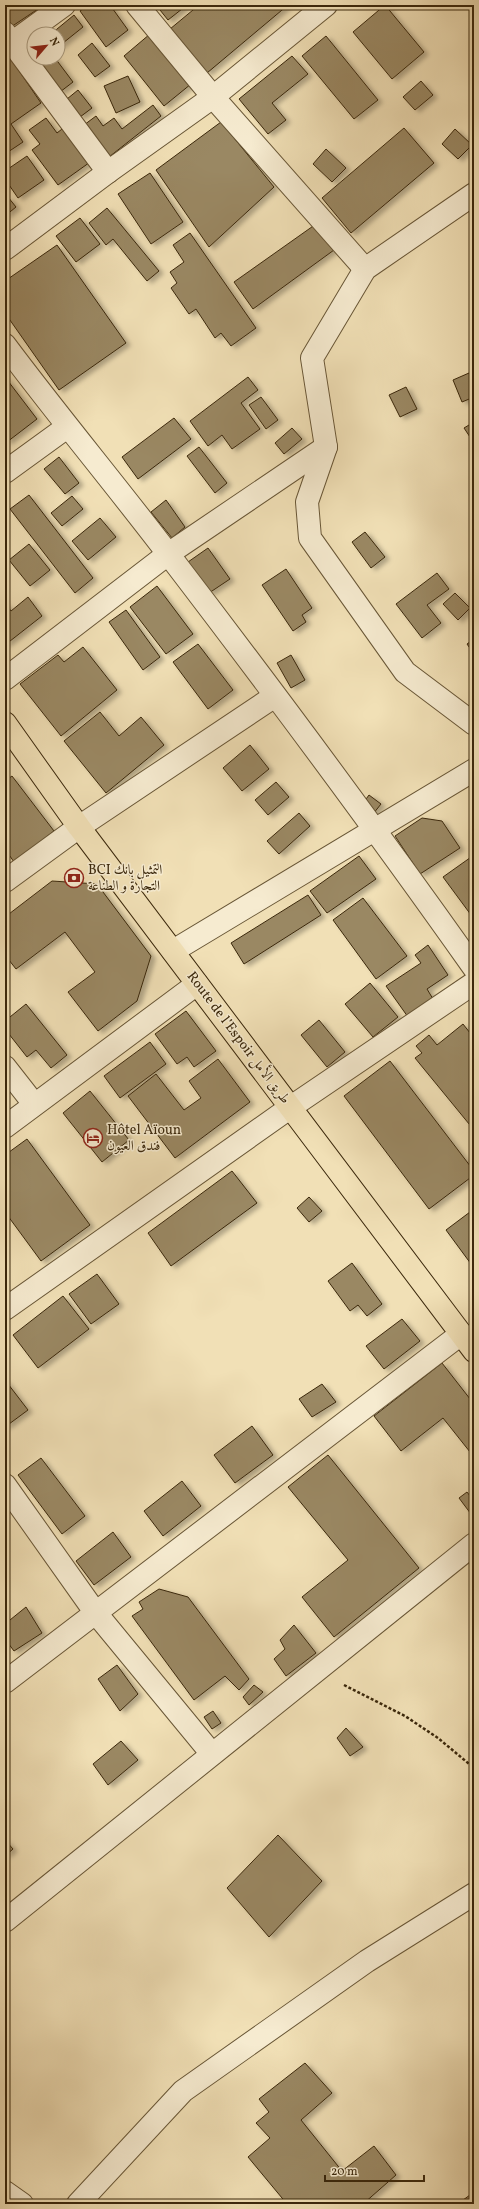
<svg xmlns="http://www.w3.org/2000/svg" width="479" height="2209" viewBox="0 0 479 2209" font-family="Vollkorn,Amiri,serif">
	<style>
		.building { fill: #9a8864; stroke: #3b280c; filter: url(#shadow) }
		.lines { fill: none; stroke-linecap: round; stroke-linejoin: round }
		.minor-casing { stroke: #685636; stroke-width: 24 }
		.highway-casing { stroke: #3b280c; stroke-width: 24 }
		.path { stroke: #3b280c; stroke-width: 2.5; stroke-dasharray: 3 2; stroke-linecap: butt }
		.minor { stroke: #f6ebd0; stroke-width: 22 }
		.highway { stroke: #f1e0b6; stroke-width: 22 }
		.labels { text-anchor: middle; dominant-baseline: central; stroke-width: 3; stroke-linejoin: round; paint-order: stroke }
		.poi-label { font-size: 14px; fill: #3b280c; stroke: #f6ebd0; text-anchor: start }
		.street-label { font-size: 14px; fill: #3b280c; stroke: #f6ebd0 }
	</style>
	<defs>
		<filter id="shadow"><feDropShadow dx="4.5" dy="2.5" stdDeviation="2" flood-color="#0004"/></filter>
	</defs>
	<rect width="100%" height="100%" fill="#f1e0b6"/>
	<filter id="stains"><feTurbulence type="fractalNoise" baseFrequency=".005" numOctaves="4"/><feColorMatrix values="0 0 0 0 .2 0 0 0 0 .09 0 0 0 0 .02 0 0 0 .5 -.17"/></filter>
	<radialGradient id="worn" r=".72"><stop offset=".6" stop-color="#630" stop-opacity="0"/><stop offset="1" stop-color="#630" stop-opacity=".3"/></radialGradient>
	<!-- building -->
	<g class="building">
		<polygon points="5,5 44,5 11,27 5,18"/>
		<polygon points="88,5 110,5 128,30 106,47 80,11"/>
		<polygon points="156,5 187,5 168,20"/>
		<polygon points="199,5 288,5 207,73 170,29"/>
		<polygon points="385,5 424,52 392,79 353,32"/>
		<polygon points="74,15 83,27 58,47 58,34 51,34"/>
		<polygon points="150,34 191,84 164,106 124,56"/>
		<polygon points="326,36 378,100 354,119 302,56"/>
		<polygon points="92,43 110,66 95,77 78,55"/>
		<polygon points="292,56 308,74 272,103 286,120 268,134 239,99"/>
		<polygon points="35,58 55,58 73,82 60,92"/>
		<polygon points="11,59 41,103 11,124 23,142 5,154 5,63"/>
		<polygon points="128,76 140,102 116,113 104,86"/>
		<polygon points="421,81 433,95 415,110 403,97"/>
		<polygon points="78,90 92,108 80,117 67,99"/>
		<polygon points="153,105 161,116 109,157 84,125 96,116 103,126 114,118 122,129"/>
		<polygon points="46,118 57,133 67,125 93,160 58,185 32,150 40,144 29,130"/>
		<polygon points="221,122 274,187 209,247 156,170"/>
		<polygon points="404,128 434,163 351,233 322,198"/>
		<polygon points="455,129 472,145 458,159 442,144"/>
		<polygon points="326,149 346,168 332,182 313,164"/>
		<polygon points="27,156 44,180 18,198 5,179 5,171"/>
		<polygon points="150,173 183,222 151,244 118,194"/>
		<polygon points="8,197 16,207 5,216 5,200"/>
		<polygon points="107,208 159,271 147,281 113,239 106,245 89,223"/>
		<polygon points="80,218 100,244 76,262 56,236"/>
		<polygon points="316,224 334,250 253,309 234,282"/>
		<polygon points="190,233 256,328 231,346 221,333 215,338 196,309 189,314 171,288 177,283 170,272 184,262 173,245"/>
		<polygon points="57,245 126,343 59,390 5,313 5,281"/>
		<polygon points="469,373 474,384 474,397 462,402 453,380"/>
		<polygon points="5,377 37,419 7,442 5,439"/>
		<polygon points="248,377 258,390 241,403 260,429 232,449 222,435 208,446 190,421"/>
		<polygon points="406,387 417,409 400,417 389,395"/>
		<polygon points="261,397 278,420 266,429 249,405"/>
		<polygon points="174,418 191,439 138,479 122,457"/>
		<polygon points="474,422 474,443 464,428"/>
		<polygon points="292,428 302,439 284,454 275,443"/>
		<polygon points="199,447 227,483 215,493 187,456"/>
		<polygon points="59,457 79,483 65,494 44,469"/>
		<polygon points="29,495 93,578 75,593 10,509"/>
		<polygon points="72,496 83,509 62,526 51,513"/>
		<polygon points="166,500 185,527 172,538 151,512"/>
		<polygon points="100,518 116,537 88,560 72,541"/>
		<polygon points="365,532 385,557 371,568 352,542"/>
		<polygon points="29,544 50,570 30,586 9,560"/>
		<polygon points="208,548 230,579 209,593 188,562"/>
		<polygon points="286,569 312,608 302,615 306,622 293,631 262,585"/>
		<polygon points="437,573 449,589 427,605 441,623 422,638 396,604"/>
		<polygon points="157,586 193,634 166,654 130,607"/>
		<polygon points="455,593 470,608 458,620 443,604"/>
		<polygon points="28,597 42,616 5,645 5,603 11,611"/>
		<polygon points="126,610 160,657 143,670 109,622"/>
		<polygon points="474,639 474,654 467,644"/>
		<polygon points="198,644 233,690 208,709 173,662"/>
		<polygon points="83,647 117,690 61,736 20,684 58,655 64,662"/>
		<polygon points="291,655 305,680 291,688 277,663"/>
		<polygon points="100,712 119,736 141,717 164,745 106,793 64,741"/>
		<polygon points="250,745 269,769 242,791 223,768"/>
		<polygon points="12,776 54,831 14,862 5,849 5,781"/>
		<polygon points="276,782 289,797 268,815 255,800"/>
		<polygon points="369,795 381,804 373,814 361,806"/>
		<polygon points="299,813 310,826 279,854 267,841"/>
		<polygon points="422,818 442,821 460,848 420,874 395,836"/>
		<polygon points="474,855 474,919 443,877"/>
		<polygon points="359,856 376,879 327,913 310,891"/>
		<polygon points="52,881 97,884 151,956 137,1001 98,1031 68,992 95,972 65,932 16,969 5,955 5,917"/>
		<polygon points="308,895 321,915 244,964 231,943"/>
		<polygon points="363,898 407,956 376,979 333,920"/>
		<polygon points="428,945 448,975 427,989 433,999 408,1017 386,986 421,963 415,955"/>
		<polygon points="370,983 398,1017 373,1037 345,1004"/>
		<polygon points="26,1004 67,1055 51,1068 36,1050 27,1057 5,1029 5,1021"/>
		<polygon points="186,1011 216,1051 194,1067 187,1057 177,1064 155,1034"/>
		<polygon points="319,1020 345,1052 327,1067 301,1035"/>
		<polygon points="463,1024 474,1038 474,1130 415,1058 422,1053 416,1046 429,1035 437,1045"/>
		<polygon points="150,1042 166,1064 120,1098 104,1076"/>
		<polygon points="218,1059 250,1102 175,1158 128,1096 156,1074 184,1110 201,1098 189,1081"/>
		<polygon points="390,1061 474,1171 474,1175 429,1209 344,1096"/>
		<polygon points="90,1091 129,1140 102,1162 63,1113"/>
		<polygon points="27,1139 90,1225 41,1261 5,1212 5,1155"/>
		<polygon points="232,1171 257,1203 171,1266 148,1233"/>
		<polygon points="309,1197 322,1211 309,1222 297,1208"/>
		<polygon points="474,1209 474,1268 446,1230"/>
		<polygon points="352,1263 382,1304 367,1316 358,1305 350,1311 328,1281"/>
		<polygon points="97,1274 119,1304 91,1324 69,1294"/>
		<polygon points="63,1296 89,1329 38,1368 13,1335"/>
		<polygon points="402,1319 420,1341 384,1369 366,1346"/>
		<polygon points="442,1363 474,1404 474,1457 443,1418 401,1451 374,1416"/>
		<polygon points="5,1380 28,1410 5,1427"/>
		<polygon points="322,1384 336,1402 312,1417 299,1399"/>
		<polygon points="252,1426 273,1455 235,1483 214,1455"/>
		<polygon points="328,1455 419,1568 334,1637 302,1597 348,1560 288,1487"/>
		<polygon points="41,1458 85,1516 62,1534 18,1475"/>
		<polygon points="182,1481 201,1506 163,1536 144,1511"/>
		<polygon points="467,1492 474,1501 474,1518 459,1498"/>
		<polygon points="113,1532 131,1557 94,1585 76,1561"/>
		<polygon points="159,1589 188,1597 249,1679 239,1690 225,1676 194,1700 132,1616 143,1609 139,1602"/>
		<polygon points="26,1607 42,1633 14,1651 5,1639 5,1624"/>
		<polygon points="294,1625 316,1653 286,1676 274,1659 285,1649 280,1640"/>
		<polygon points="117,1665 138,1694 120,1711 98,1679"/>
		<polygon points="254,1685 263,1692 249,1705 243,1697"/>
		<polygon points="213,1711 221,1723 212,1729 204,1717"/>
		<polygon points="346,1728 363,1747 350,1756 337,1738"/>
		<polygon points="121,1741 138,1760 108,1785 93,1764"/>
		<polygon points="278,1835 322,1881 269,1937 227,1888"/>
		<polygon points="5,1840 13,1849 5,1856"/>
		<polygon points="305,2063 332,2093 301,2120 342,2171 374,2146 396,2175 363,2204 344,2204 342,2202 339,2204 287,2204 248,2157 270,2138 256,2123 269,2112 259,2099"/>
		<polygon points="474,2192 474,2204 460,2204 459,2203"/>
	</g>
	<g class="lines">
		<defs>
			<g id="minor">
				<polyline points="137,5 213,97 365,269"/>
				<polyline points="5,33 108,172"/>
				<polyline points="5,48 64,5"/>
				<polyline points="474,194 365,269 312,358 326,447 307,502 310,538 405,672 474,724"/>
				<polyline points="5,249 108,172 213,97 326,5"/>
				<path d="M5,345C58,416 115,484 169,555C273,691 375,828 474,968"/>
				<polyline points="5,472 67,427"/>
				<polyline points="5,679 168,554 326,447"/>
				<polyline points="5,881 79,827 275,696"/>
				<polyline points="173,951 474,770"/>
				<polyline points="5,1067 34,1104"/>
				<polyline points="5,1127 197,984"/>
				<polyline points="5,1309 291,1107 474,983"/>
				<polyline points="5,1485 95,1612 212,1754"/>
				<polyline points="5,1682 461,1334"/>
				<polyline points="5,1921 474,1544"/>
				<polyline points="5,2192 22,2204"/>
				<polyline points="78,2204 183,2091 367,1961 474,1894"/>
			</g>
			<polyline id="highway" points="5,723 79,827 474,1351"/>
		</defs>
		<!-- minor casing -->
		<use href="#minor" class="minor-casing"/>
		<!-- highway casing -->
		<use href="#highway" class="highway-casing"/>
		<!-- path -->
		<polyline class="path" points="344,1685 405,1716 438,1738 474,1768"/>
		<!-- minor -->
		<use href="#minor" class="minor"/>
		<!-- highway -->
		<use href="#highway" class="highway"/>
	</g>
	<!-- icons -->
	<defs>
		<symbol id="bank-ring" viewBox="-11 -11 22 22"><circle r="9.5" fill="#f6ebd0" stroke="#8f2418" stroke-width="1.5"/><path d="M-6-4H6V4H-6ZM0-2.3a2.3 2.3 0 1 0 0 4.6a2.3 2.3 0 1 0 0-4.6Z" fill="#8f2418"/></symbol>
		<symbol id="hotel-ring" viewBox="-11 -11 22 22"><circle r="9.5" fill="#f6ebd0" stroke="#8f2418" stroke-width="1.5"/><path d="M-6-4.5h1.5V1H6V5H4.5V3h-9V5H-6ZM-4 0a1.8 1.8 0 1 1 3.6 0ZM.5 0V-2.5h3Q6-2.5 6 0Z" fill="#8f2418"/></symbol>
	</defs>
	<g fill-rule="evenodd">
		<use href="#bank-ring" x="63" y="867" width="22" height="22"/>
		<use href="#hotel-ring" x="82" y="1127" width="22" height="22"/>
	</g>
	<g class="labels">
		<!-- poi labels -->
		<g class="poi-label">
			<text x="88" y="870">BCI التمثيل بانك<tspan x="88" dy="16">التجارة و الطناعة</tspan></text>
			<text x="107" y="1130">Hôtel Aïoun<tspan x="107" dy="16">فندق العيون</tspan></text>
		</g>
		<!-- street labels -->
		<g class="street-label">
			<text transform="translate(238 1038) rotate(53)">Route de l’Espoir طريق الأمل</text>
		</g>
	</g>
	<!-- margin -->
	<rect width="479" height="2209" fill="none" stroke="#f1e0b6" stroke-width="20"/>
	<rect x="6" y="6" width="467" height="2197" fill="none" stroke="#3b280c" stroke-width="2"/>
	<rect x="10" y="10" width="459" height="2189" fill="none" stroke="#3b280c"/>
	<!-- north arrow -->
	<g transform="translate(46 46) rotate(62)"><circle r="19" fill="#f6ebd0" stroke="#ab9d82"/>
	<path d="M0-3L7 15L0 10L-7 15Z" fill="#8f2418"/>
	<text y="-6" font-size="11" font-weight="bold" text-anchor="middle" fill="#3b280c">N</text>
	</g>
	<!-- scale -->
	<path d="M325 2175v6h99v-6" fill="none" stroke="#3b280c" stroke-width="2"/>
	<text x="331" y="2175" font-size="12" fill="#3b280c" stroke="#f6ebd0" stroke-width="3" paint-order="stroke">20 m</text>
	<rect width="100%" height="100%" filter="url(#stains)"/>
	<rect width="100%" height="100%" fill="url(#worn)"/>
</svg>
